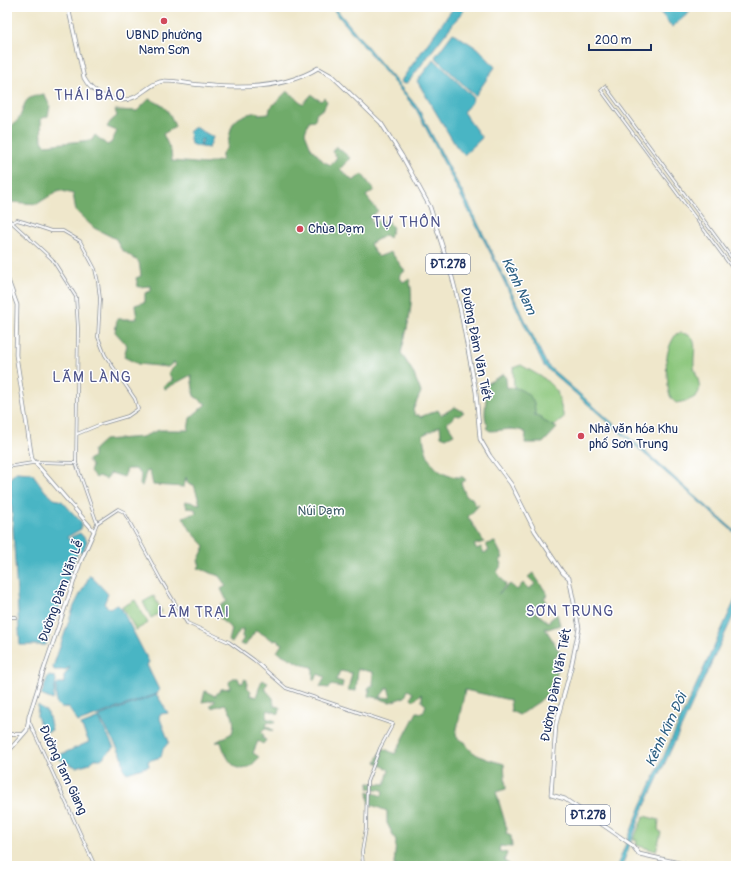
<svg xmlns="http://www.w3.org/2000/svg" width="743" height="873" viewBox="0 0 743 873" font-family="Pangolin,sans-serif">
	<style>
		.green { fill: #8bc67b; stroke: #537a6c }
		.forest { fill: #70ab6b; stroke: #466d64 }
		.water { fill: #48b5c4; stroke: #327291 }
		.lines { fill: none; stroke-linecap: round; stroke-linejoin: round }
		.minor-casing { stroke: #858b94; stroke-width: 3.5 }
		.major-casing { stroke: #858b94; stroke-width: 4.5 }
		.minor { stroke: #fff; stroke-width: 2 }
		.major { stroke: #fff; stroke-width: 3 }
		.poi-dot { fill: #d1495b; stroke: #fff; stroke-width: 1.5 }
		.labels { text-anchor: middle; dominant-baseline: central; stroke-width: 3; stroke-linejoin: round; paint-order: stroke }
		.shield { fill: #fff; stroke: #5f6d8e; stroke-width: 1 }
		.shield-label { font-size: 12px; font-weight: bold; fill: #1b2f5e }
		.poi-label { font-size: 13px; fill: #1b2f5e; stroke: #fff; text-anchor: start }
		.street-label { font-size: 13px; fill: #1b2f5e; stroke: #fff }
		.park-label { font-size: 13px; fill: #3d5c67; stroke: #fff }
		.water-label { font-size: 14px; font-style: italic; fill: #2b5e82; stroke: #fff }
		.quarter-label { font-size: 15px; letter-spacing: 1px; fill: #4f558c; stroke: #fff }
	</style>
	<rect width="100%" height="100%" fill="#fff"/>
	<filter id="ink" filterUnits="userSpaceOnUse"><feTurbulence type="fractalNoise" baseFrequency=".025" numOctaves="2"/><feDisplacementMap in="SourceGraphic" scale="8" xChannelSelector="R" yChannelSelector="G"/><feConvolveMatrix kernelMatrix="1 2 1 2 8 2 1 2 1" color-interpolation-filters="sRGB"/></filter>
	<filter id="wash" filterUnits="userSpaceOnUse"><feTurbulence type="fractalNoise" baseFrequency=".012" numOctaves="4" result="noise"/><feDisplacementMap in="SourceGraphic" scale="16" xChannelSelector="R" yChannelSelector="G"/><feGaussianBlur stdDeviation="0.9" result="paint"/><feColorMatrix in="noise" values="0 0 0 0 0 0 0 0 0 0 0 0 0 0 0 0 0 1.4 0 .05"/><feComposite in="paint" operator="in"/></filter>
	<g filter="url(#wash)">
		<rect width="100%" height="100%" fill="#efe7cb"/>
		<!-- green -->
		<g class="green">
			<path d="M680,333C701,335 693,351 694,365C694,374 704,386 697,395C693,400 682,402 676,403C666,395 669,387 667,375C665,359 667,348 676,334Z"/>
			<path d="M521,365L545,379L557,391L564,418L553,427L535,416C534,399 528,395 514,387L513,368Z"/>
			<polygon points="154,596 162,612 151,618 143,602"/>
			<polygon points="135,600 148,623 136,630 122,607"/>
			<polygon points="644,816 659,820 658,829 661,833 656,851 636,845 637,840 633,840"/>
		</g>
		<!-- forest -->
		<g class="forest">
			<path d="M287,91L303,104L312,94L314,97L321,101L324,98L327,101L324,108L316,114L315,120L309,121L305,133L311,148L324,162L331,165L337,157L332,152L336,146L350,158L340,169L353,181L362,174L374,190L366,196L378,211L370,217L373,224L381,219L384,223L388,221L393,228L389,238L385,235L370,244L378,257L391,252L405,271L399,276L403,282L409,279C416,299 406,333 401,353L413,372L421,392L413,410L416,416L418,414L420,417L438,410L441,415L455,407L464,412L459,416L456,415L447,423L454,434L446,438L441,436L440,426L423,435C425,459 437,479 463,477L466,480L461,483L466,496L472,498L475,505H479L468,517L484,542L474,545L477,549L481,547L484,553L489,551L486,544L495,542L503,558L500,560L502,564L497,572L506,585L498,594L510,584L517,590L523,583L529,589L535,584L528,577L533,573L548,595L544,597L547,602L533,610L548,622L557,614L560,625L548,629L545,628L561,654L554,656V663L559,665L552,689L540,701L519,715L511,711L510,700L465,690L456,734L458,739L465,742C471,757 491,760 504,764L506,789L496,792L507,829L506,834L511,836L512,847L500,846L499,851L507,853L504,861L509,864L508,866H394L396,841L387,823V811L369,804L368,791L382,796L383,790L368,788L369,783L385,784L389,770L376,762L383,748L395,754L417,712L423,713L426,705L422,702V696L421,694L414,701L411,698L413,693L408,690L405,697L390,702L380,699L381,697L391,698L388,687L379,698L368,696L369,691L371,690H368L369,686H373V672L358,669L356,691L348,690L352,673L340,671L336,680L343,682L342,687L331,685L329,688L320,687L325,677L318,674L315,680L313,679V667L303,665L277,652L282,644L276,640L274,641L256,630L245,646L240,644L244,638L242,637L243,629L240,630L232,643L229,641L232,629L220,619L219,607L227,601L221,589L226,586L219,576L198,568L200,565L198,561L205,546L191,531L183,517L196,513L195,509L187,508L185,501L200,504L194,485L188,484L186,477L184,487L153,485L150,471L146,472L142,486L140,485L141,474L135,469H127L124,477L111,473L106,479L99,476L96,478L90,471L92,467L88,460L93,457V450L104,440L142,437L159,430H188L190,418L206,404L194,396L191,375L165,389L163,386L173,380L168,373L176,365L174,362L168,367L138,364L124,357L127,345L115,332L117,319H137L135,305L145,302V293L151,291V286L138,287L136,278L141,276L139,262L121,249L116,239L94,228L76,211L73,194L59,190L37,204L11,202L7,199V130C10,127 14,124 17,121C28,106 18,98 44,94L50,106L48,116L41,119L42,141L45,145L92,140L95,135L107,145L111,143L117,131L107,127L110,122L117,116L115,110L137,111L149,99C165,105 170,111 175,127L163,134L171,151L172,161L206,164L222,160V153L227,148C232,125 230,117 257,112L259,115L269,114L270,108Z"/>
			<path d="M504,374L506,379L507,388C516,385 530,393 534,403C535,407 535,412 535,416L542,418V420L557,428L543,443H525L526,433C516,426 501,431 490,431L486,428L488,425C482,417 487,403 486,393L479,388Z"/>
			<path d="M233,678H238L240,683H243L244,679L247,680V687L251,691L250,695L256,697L262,680L268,683L264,688L273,698L274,706L280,707L279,714L268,710L266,718L276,721L275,723L268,722L266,726L273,730L272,731L265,728L261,732L264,735L262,738L266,740L263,744L258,741L253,753L259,757C241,782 227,763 221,742H216L232,733C236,721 232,713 225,704L211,708V704L215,702V700L202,702L205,691L215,696L221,689L230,688L229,682Z"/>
		</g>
		<!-- water -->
		<g class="water">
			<polygon points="331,7 334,7 341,15 418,108 471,209 547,365 736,532 736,534 544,366 491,254 416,109"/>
			<polygon points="454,7 466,7 409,81 405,84 402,83 401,81 407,72"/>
			<polygon points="656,7 686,7 690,12 672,27"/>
			<polygon points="453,33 480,50 495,67 475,96 435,57"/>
			<polygon points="434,59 473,97 472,102 463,112 482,138 465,154 464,155 456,146 417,81"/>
			<polygon points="195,127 213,137 209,148 201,147 203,139 201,139 200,147 191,144 189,132"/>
			<polygon points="16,472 32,473 45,491 54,499 62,501 81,522 81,529 67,537 71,542 71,537 80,533 87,541 83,553 78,551 46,645 20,645 10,478"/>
			<polygon points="90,575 108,594 104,604 109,608 118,605 121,608 149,662 147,665 159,690 157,694 78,722 68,707 61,708 56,703 56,685 58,683 64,683 64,676 70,667 65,670 54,670 53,667 74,606"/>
			<polygon points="736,598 736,610 642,812 622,866 617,866 641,806"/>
			<polygon points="48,676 55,677 56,680 53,700 41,695"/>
			<polygon points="157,695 168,713 161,714 159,716 169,742 163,749 161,757 148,761 149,766 127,773 124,770 122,756 99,716"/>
			<polygon points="38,705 48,713 52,730 43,733 37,716"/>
			<polygon points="99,718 114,748 101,759 95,759 90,763 76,767 55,757 89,742 81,725"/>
		</g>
	</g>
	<g filter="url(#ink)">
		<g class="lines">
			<defs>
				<g id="minor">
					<polyline points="7,218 52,259 76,297 78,328 76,463 97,523 94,531"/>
					<polyline points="13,222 17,220 24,222 51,231 63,231 80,241 95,269 98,282 100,299 98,337 105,355 135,399 138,409 128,416 101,424 77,434"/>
					<polyline points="736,264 605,86 601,90 736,273"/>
					<polyline points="7,467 39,462 76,463"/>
					<polyline points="97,523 118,509 124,512 161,580 187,623 229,642 254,660 286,688 393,724 380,748 367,782 366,828 362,852 363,866"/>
					<polyline points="7,617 16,617"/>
					<polyline points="29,721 95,866"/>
					<polyline points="7,734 24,734"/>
				</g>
				<g id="major">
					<path d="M68,7L84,78C92,93 105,99 121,100C140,101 148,82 165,81C177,81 190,84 202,85C240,89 284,89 318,68L332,76L381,123L402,156L430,207L452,277L460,308L476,392L480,439L490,456L511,484L535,531L563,573L569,578L579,628L571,668L556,724L551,795L565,799L632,845L639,854L693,866"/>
					<polyline points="7,277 17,305 16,355 32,459 94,531 80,563 43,672 29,716 27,730 7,753"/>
				</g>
			</defs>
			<!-- minor casing -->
			<use href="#minor" class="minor-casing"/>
			<!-- major casing -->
			<use href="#major" class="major-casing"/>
			<!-- minor -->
			<use href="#minor" class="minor"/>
			<!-- major -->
			<use href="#major" class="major"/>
		</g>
	</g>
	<!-- markers -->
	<g class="poi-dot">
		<circle cx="164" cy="21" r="4"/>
		<circle cx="300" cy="229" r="4"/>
		<circle cx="581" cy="436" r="4"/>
	</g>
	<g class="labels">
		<!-- shield labels -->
		<g class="shield">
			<rect x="426" y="254" width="44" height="20" rx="3"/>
			<rect x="566" y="805" width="44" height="20" rx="3"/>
		</g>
		<g class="shield-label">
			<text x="448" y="264">ĐT.278</text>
			<text x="588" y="815">ĐT.278</text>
		</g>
		<!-- poi labels -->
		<g class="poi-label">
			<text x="164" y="35" text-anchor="middle">UBND phường<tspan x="164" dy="15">Nam Sơn</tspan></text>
			<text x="308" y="229">Chùa Dạm</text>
			<text x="589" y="429">Nhà văn hóa Khu<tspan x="589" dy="15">phố Sơn Trung</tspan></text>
		</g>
		<!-- street labels -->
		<g class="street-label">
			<text transform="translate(476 344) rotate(79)">Đường Đàm Văn Tiết</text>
			<text transform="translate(61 591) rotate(-70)">Đường Đàm Văn Lễ</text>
			<text transform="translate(556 685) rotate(-79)">Đường Đàm Văn Tiết</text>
			<text transform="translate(63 770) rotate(65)">Đường Tam Giang</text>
		</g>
		<!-- park labels -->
		<g class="park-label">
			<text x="321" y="511">Núi Dạm</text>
		</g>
		<!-- water labels -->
		<g class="water-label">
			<text transform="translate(519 286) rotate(64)">Kênh Nam</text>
			<text transform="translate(666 730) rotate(-65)">Kênh Kim Đôi</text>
		</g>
		<!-- quarter labels -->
		<g class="quarter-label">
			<text x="90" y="95">THÁI BẢO</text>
			<text x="407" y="222">TỰ THÔN</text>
			<text x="92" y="377">LÃM LÀNG</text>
			<text x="570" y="611">SƠN TRUNG</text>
			<text x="194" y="612">LÃM TRẠI</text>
		</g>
	</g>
	<!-- margin -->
	<rect width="743" height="873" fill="none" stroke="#fff" stroke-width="24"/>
	<!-- scale -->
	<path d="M589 44v6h62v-6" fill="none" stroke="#1b2f5e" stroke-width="2"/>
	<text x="595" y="44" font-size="12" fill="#1b2f5e" stroke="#ffffff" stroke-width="3" paint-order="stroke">200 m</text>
</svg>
